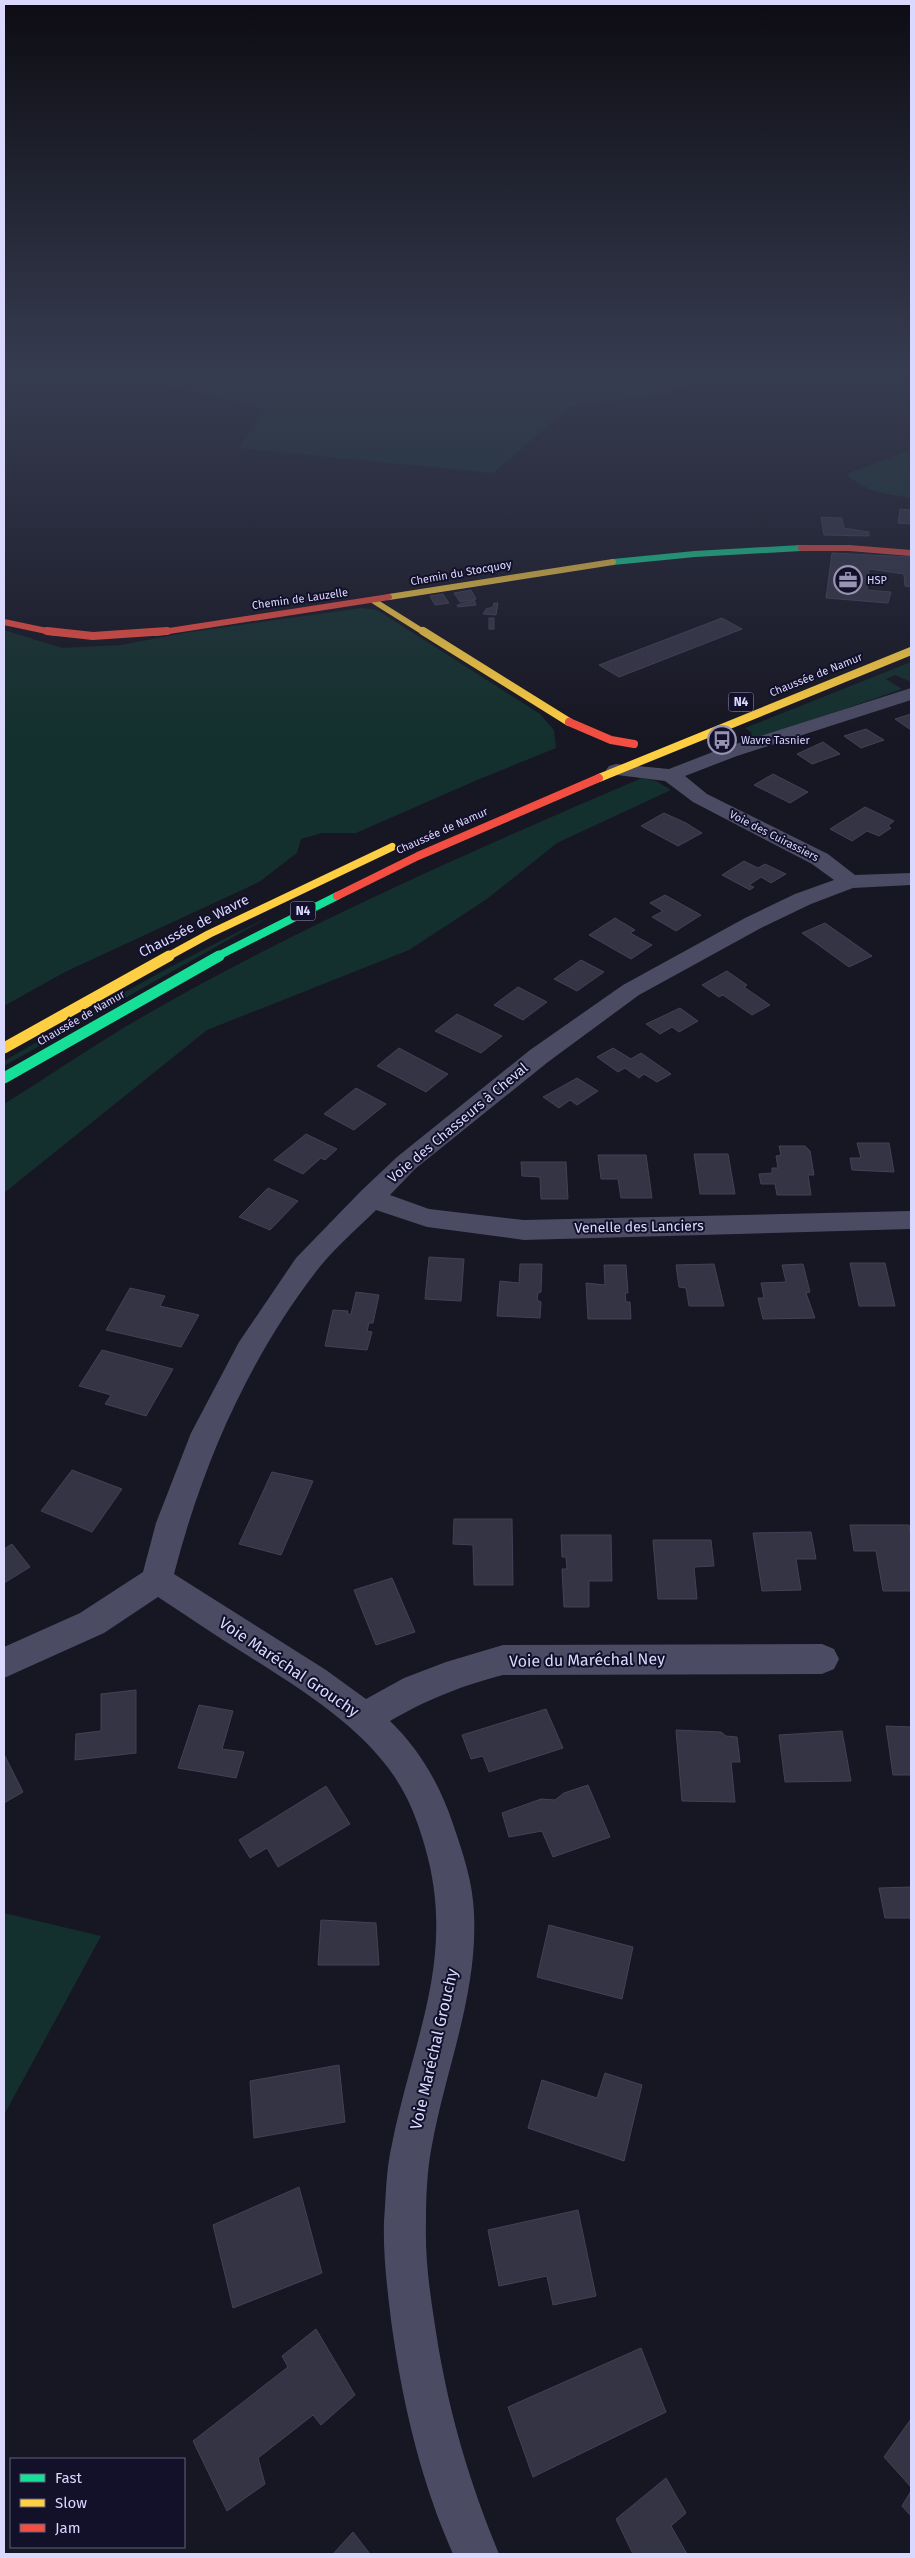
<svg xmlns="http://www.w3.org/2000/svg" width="915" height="2558" viewBox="0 0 915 2558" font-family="'Fira Sans',sans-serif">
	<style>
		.green { fill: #14302e }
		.building { fill: #353445; stroke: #434157 }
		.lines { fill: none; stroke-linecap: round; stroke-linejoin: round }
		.street { fill: #4b4b64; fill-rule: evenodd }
		.fast-far2 { stroke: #16e098; stroke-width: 6 }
		.fast-far1 { stroke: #16e098; stroke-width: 8 }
		.fast { stroke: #16e098; stroke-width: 11 }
		.slow-far2 { stroke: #ffcf43; stroke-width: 6 }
		.slow-far1 { stroke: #ffcf43; stroke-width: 8 }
		.slow { stroke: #ffcf43; stroke-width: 11 }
		.jam-far1 { stroke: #f24e42; stroke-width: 6 }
		.jam { stroke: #f24e42; stroke-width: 8 }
		.labels { text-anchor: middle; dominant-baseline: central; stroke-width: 4; stroke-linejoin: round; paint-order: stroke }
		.far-street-label { font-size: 11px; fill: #dad8ff; stroke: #131029 }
		.far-poi-label { font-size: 11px; fill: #dad8ff; stroke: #131029; text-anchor: start }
		.shield { fill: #131029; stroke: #9e9cbf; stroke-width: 1 }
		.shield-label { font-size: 12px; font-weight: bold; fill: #dad8ff }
		.street-label { font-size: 14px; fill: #dad8ff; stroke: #131029 }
		.near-street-label { font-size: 16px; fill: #dad8ff; stroke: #131029 }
	</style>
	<rect width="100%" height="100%" fill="#171623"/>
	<!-- green -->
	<g class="green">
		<polygon points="111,376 710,376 666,394 569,407 493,473 239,448 265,409 216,396"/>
		<path d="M911,450V498C886,494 865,492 846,474Z"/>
		<polygon points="362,608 377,610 540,714 554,730 556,748 477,780 356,833 322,833 301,839 297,853 259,882 65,972 4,1006 4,630 62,648 121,645 190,632"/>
		<polygon points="911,662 911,682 895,675 886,679 902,689 755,740 740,739 752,733 745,728"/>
		<path d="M642,778L656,781L671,790L557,843L487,899L409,950L207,1030L4,1193V1104C44,1079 84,1052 125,1027C290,930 467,853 642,778Z"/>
		<path d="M269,917L4,1066V1061C91,1011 178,960 269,917Z"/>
		<polygon points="4,1913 101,1936 4,2115"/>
	</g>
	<!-- building -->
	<g class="building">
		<polygon points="900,509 911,510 911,524 898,523"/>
		<polygon points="821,517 842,518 844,528 869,532 869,536 824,535"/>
		<polygon points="832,553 911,557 911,587 905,586 904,574 869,569 867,590 891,592 888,603 826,598"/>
		<polygon points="471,590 476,599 460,602 454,593"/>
		<polygon points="443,594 449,603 435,605 430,596"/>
		<polygon points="474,600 476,605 458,607 457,605"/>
		<polygon points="494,603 498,603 496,615 483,614 486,609 493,607"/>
		<rect x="489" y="618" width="5" height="11"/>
		<polygon points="722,618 742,629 619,677 599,665"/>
		<polygon points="911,714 911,730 895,719"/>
		<polygon points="866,729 884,740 861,748 844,736"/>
		<polygon points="823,742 840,754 812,764 797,754"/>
		<polygon points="773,774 808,792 790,803 754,785"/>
		<polygon points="865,807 894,821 888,826 891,828 879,836 867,831 852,841 830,829"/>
		<polygon points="664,813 686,823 702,833 678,846 641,826"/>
		<polygon points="744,861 758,868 765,864 786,874 771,883 761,877 749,885 754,887 750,890 722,875"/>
		<polygon points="665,895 701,915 676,931 652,917 663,911 650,903"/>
		<polygon points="615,918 635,930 630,933 652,945 631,959 589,935"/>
		<polygon points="825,923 872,956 849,967 802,933"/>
		<polygon points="581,960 604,972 577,991 554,979"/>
		<polygon points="727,971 747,985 744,987 770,1005 752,1015 723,995 719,997 702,985"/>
		<polygon points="518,987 547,1002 523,1020 494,1005"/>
		<polygon points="680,1008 698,1021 679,1032 672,1027 660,1034 646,1024"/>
		<polygon points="457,1014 502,1036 481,1053 435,1031"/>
		<polygon points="399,1048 448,1074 426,1092 377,1066"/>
		<polygon points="613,1048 631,1059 641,1053 671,1074 657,1082 644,1074 639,1078 625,1068 618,1072 597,1057"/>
		<polygon points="577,1078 598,1091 577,1105 570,1100 559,1108 543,1097"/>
		<polygon points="356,1088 386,1104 354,1130 324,1114"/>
		<polygon points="306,1134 337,1149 325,1160 321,1158 303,1174 274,1160"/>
		<polygon points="857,1143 889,1143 894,1172 852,1170 850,1158 861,1158"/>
		<polygon points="779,1146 805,1146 810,1151 814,1175 808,1175 811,1195 777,1195 775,1184 761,1184 759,1174 772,1173 772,1168 778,1168 776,1156 781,1155"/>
		<polygon points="694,1154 728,1154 735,1194 700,1194"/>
		<polygon points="598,1155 646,1155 652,1198 621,1198 618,1179 601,1179"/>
		<polygon points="521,1162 566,1162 568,1199 541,1199 540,1177 522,1176"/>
		<polygon points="268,1188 298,1201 270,1230 239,1217"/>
		<polygon points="429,1257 464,1259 461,1301 425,1299"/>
		<polygon points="850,1263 885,1263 895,1306 859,1306"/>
		<polygon points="520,1264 542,1264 541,1292 538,1293 537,1300 541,1302 540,1318 497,1316 500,1281 519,1283"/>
		<polygon points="714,1264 724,1306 689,1306 686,1288 679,1287 676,1265"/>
		<polygon points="803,1264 810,1292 806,1293 815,1318 763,1319 758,1298 764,1298 761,1283 786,1282 782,1265"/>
		<polygon points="604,1265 626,1265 628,1293 625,1293 626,1302 630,1302 631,1319 588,1319 586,1283 605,1285"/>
		<polygon points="130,1288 165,1296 160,1306 199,1315 181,1347 106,1330"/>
		<polygon points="356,1292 379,1295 373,1323 369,1323 367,1331 372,1332 367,1350 325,1346 333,1310 348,1311 347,1314 351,1314"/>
		<polygon points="102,1350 173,1369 146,1416 105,1404 111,1395 79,1386"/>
		<polygon points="72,1470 122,1489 92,1532 41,1511"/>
		<polygon points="272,1472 313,1481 281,1555 239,1544"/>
		<polygon points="454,1519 512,1519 513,1585 474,1585 473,1545 453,1544"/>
		<polygon points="850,1525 909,1525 911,1537 911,1591 883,1591 876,1551 854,1551"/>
		<polygon points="811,1532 816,1559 796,1559 801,1590 762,1591 753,1533"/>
		<polygon points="561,1535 611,1535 612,1581 589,1581 589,1607 564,1607 562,1569 567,1569 566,1557 562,1557"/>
		<polygon points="653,1540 711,1540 714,1566 694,1567 697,1599 658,1599"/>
		<polygon points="12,1544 30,1567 4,1583 4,1549"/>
		<polygon points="392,1578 415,1632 376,1645 354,1590"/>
		<polygon points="136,1690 136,1753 75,1760 76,1734 101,1731 101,1694"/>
		<polygon points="199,1705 233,1711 222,1749 244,1752 236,1778 178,1768"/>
		<polygon points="546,1709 563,1748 489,1772 483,1756 471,1759 462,1735"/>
		<polygon points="886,1726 911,1727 911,1775 893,1775"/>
		<polygon points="676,1730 721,1732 726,1736 737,1737 740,1762 731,1762 735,1802 682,1801"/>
		<polygon points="842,1731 851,1781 785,1782 779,1735"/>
		<polygon points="4,1754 23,1792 4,1803"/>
		<polygon points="588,1785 610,1837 553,1857 542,1831 509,1837 502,1813 541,1799 555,1800 564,1793"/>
		<polygon points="326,1786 350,1824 278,1867 267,1848 250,1858 239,1840"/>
		<polygon points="911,1887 911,1923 910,1918 885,1918 879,1888"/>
		<polygon points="321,1920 376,1923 379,1965 318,1965"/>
		<polygon points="549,1925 633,1947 622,1999 537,1977"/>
		<polygon points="339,2065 345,2122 254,2138 250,2081"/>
		<polygon points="605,2073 642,2085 624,2161 528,2128 542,2080 597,2098"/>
		<polygon points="299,2187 322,2273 233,2308 213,2225"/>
		<polygon points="578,2210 596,2296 553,2305 547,2276 499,2286 488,2230"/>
		<polygon points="316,2329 355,2395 321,2425 313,2415 258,2458 265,2484 227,2511 193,2441 288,2367 282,2356"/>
		<polygon points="641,2348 666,2412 533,2477 508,2407"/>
		<polygon points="911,2419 911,2487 884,2457"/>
		<polygon points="666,2478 686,2513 671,2526 687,2554 633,2554 616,2519"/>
		<polygon points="911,2491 911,2516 902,2506"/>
		<polygon points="353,2532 370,2554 333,2554"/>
	</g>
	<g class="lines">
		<!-- street -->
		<path class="street" d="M911,688V700L737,756L685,776L707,794L828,854L855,875L911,873V885L853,888L811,904L761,928L639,995L548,1062L415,1169L390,1195L429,1209L524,1220L911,1211V1229L524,1240L427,1227L376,1210C356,1230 332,1250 315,1273C247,1362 202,1466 174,1574L326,1670L366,1699L404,1678L446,1662L503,1645L822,1644L834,1649L839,1659L834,1669L822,1674L503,1675C461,1686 428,1699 390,1721C420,1750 440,1785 453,1824C463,1853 473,1883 474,1913C478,1993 446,2068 432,2145C427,2170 426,2197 426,2223C425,2255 429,2287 434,2319C446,2403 467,2476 499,2554H453C420,2479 402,2401 391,2320C387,2287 383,2254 384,2221C386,2195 386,2169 392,2144C413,2038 457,1958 425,1847C418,1822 409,1798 394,1776C359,1725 302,1690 250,1657C219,1638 189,1617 158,1597L104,1633L4,1678V1647L80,1613L143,1572L156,1523L191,1433L239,1342L296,1258L361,1191L397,1157L530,1050L623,985L745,918L795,894L834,880L812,864L693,802L665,781L609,774L606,770L609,766L616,764L669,769L723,748Z"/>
		<!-- fast-far2 -->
		<polyline class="fast-far2" points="613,562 695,554 801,548"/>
		<!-- fast-far1 -->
		<polyline class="fast-far1" points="216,957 337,896"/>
		<!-- fast -->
		<polyline class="fast" points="4,1078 219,956"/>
		<!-- slow-far2 -->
		<g class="slow-far2">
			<polyline points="389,597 613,562"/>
			<polyline points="374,601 425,633"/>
		</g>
		<!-- slow-far1 -->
		<g class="slow-far1">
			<polyline points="423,631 569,722"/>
			<polyline points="599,778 911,651"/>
			<polyline points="167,957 209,934 392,847"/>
		</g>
		<!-- slow -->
		<polyline class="slow" points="4,1048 169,956"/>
		<!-- jam-far1 -->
		<g class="jam-far1">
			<polyline points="801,548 849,548 911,553"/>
			<polyline points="4,622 56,633"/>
			<polyline points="156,633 389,597"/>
		</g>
		<!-- jam -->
		<g class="jam">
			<polyline points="47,631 93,636 167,631"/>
			<polyline points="569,722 611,740 634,744"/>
			<polyline points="337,896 418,856 599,778"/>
		</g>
	</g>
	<!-- sky -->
	<linearGradient id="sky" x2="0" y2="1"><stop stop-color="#0d0c13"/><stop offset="0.51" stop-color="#363c50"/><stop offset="1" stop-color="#363c50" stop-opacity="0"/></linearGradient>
	<rect width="915" height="734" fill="url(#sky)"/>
	<!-- icons -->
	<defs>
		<symbol id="office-ring" viewBox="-11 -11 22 22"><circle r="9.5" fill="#131029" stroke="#9694b2" stroke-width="1.5"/><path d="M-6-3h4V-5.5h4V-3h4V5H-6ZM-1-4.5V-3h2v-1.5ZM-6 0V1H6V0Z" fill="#9694b2"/></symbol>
		<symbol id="bus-ring" viewBox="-11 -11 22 22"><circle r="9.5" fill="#131029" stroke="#9694b2" stroke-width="1.5"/><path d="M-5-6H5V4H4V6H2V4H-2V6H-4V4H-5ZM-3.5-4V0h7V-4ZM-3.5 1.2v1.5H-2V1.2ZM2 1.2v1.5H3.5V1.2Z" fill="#9694b2"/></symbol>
	</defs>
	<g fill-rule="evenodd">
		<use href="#office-ring" x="832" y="564" width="32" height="32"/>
		<use href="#bus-ring" x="706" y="724" width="32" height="32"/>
	</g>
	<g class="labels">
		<!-- far-street labels -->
		<g class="far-street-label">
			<text transform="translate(461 573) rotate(-10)">Chemin du Stocquoy</text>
			<text transform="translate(300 599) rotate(-8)">Chemin de Lauzelle</text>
			<text transform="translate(816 675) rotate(-22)">Chaussée de Namur</text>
			<text transform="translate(442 831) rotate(-24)">Chaussée de Namur</text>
			<text transform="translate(774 836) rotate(27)">Voie des Cuirassiers</text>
			<text transform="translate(81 1018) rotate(-30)">Chaussée de Namur</text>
		</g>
		<!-- far-poi labels -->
		<g class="far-poi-label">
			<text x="867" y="580">HSP</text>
			<text x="741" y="740">Wavre Tasnier</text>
		</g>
		<!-- shield labels -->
		<g class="shield">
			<rect x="728.5" y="692.5" width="25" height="19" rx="4"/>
			<rect x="290.5" y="901.5" width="25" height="19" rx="4"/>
		</g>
		<g class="shield-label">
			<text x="741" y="702">N4</text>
			<text x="303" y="911">N4</text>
		</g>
		<!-- street labels -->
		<g class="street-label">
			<text transform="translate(194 926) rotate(-27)">Chaussée de Wavre</text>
			<text transform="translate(458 1123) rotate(-40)">Voie des Chasseurs à Cheval</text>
			<text transform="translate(639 1227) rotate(-1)">Venelle des Lanciers</text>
		</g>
		<!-- near-street labels -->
		<g class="near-street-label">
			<text transform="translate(587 1660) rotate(-1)">Voie du Maréchal Ney</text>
			<text transform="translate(289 1667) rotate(34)">Voie Maréchal Grouchy</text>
			<text transform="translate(434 2049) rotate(-77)">Voie Maréchal Grouchy</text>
		</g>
	</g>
	<!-- border -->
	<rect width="915" height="2558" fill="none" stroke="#dad8ff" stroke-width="10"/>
	<!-- legend -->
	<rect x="10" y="2458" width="175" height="90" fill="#131029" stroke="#63607f"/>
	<rect x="20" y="2474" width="25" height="8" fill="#16e098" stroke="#63607f"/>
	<text x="55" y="2483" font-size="15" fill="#dad8ff">Fast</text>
	<rect x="20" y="2499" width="25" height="8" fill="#ffcf43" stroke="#63607f"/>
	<text x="55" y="2508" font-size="15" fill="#dad8ff">Slow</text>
	<rect x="20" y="2524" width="25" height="8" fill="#f24e42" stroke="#63607f"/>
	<text x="55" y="2533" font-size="15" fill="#dad8ff">Jam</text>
</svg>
